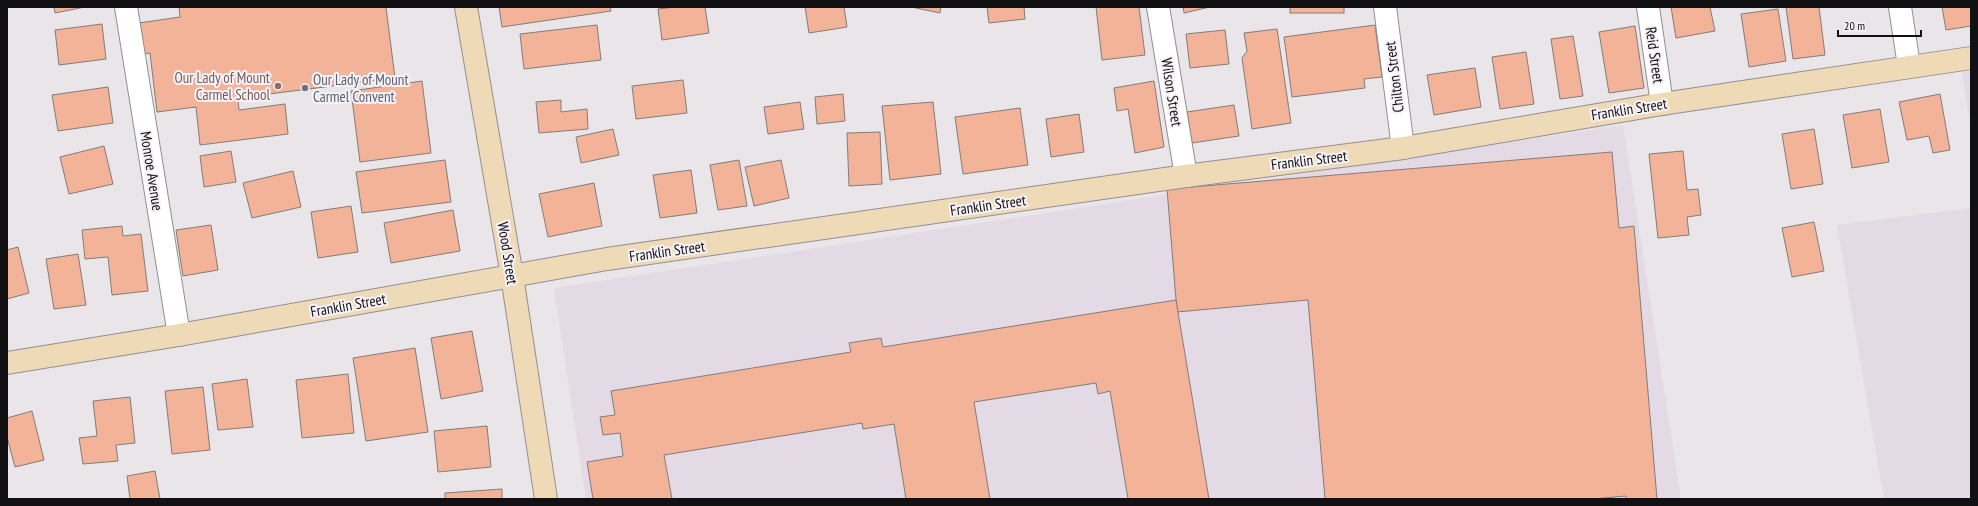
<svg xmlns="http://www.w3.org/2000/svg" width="1978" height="506" viewBox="0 0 1978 506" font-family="'PT Sans Narrow',sans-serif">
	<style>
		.built { fill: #e4dae5 }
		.building { fill: #f3b398; stroke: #827c7a }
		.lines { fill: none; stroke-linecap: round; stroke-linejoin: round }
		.street-casing { stroke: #928e92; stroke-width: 24 }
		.secondary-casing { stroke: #928e92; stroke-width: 24 }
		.street { stroke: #fff; stroke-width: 22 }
		.secondary { stroke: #efdab8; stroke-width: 22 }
		.education-dot { fill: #8d6e63; stroke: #f6f2f7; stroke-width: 1.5 }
		.worship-dot { fill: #6b7280; stroke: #f6f2f7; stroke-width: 1.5 }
		.labels { text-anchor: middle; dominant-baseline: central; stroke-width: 4; stroke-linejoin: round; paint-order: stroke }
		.street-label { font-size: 15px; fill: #111012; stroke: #f6f2f7 }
		.education-label { font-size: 15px; fill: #785e54; stroke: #f6f2f7; text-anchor: end }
		.worship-label { font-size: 15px; fill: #5b616d; stroke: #f6f2f7; text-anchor: start }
	</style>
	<rect width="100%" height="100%" fill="#e9e5e9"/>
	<!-- built -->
	<g class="built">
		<polygon points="1971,71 1971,130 1962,72"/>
		<polygon points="1623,125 1681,499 586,499 554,288"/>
		<polygon points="1971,208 1971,499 1884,499 1837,225"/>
	</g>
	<!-- building -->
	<g class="building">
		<polygon points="54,7 85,7 55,13"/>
		<polygon points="179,7 386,7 395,78 238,98 239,110 285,104 288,134 200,145 196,107 157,112 150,53 143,54 139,23 180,17"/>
		<polygon points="499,7 610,7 611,11 502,27"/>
		<polygon points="675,7 705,7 709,33 662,40 658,9"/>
		<polygon points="805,7 844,7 847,27 809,33"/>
		<polygon points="911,7 941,7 940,13"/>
		<polygon points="987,7 1024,7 1025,19 989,23"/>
		<polygon points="1096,7 1139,7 1145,55 1102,60"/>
		<polygon points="1183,7 1210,7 1184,13"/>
		<rect x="1290" y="7" width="54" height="6"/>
		<polygon points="1671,7 1710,7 1715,31 1676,38"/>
		<polygon points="1786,7 1819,7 1825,55 1793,59"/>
		<polygon points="1942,7 1971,7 1971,26 1946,30"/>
		<polygon points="1778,9 1786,61 1749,67 1741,14"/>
		<polygon points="102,24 106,59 59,65 55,30"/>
		<polygon points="597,25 601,60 524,69 520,34"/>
		<polygon points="1375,25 1382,77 1364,79 1365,88 1292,97 1284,37"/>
		<polygon points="1635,26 1644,88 1609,93 1599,32"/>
		<polygon points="1277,29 1291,123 1252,129 1242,58 1247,51 1244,33"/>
		<polygon points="1225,30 1229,64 1190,68 1186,34"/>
		<polygon points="1573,36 1583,96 1560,99 1551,39"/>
		<polygon points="1526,52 1534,104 1500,109 1492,57"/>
		<polygon points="1475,68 1481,107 1434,115 1427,75"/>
		<polygon points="683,80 687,113 636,119 632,86"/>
		<polygon points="422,81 431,153 360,162 351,91"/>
		<polygon points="1154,81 1164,147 1135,153 1128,109 1117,111 1114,88"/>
		<polygon points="108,87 113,123 58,131 52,95"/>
		<polygon points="843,94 845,121 817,124 815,97"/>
		<polygon points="1940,94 1950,150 1933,153 1929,136 1907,140 1899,102"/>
		<polygon points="561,100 561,112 587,109 588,129 539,133 536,102"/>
		<polygon points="800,102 804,129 768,134 764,107"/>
		<polygon points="933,102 941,174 890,180 882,106"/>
		<polygon points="1234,105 1239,136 1192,143 1187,112"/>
		<polygon points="1020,108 1028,165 963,174 955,117"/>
		<polygon points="1880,109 1889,162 1852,168 1843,115"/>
		<polygon points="1079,114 1084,152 1051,157 1046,119"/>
		<polygon points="613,129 619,155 581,163 576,137"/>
		<polygon points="1814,129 1823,184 1791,189 1782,134"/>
		<polygon points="880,132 882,184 849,186 847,133"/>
		<polygon points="104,146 113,184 69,194 60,157"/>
		<polygon points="231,151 236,182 204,187 200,156"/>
		<polygon points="1683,151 1687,190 1698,189 1701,215 1687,217 1689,235 1658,238 1649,154"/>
		<polygon points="1612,152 1619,228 1634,226 1657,499 1626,499 1626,496 1593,499 1325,499 1308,300 1177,312 1167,189"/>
		<polygon points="445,160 451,202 362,213 356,172"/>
		<polygon points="739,160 747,206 718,210 710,165"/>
		<polygon points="781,160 789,198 754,206 745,167"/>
		<polygon points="691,170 697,213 660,218 653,175"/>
		<polygon points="293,171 301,207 252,218 243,183"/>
		<polygon points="594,183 602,226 548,237 539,194"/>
		<polygon points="351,206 358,252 318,258 311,212"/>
		<polygon points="453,210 460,251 391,263 384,223"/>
		<polygon points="1814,222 1824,271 1792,277 1782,228"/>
		<polygon points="211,225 218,270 183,276 176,230"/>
		<polygon points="122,226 123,236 141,234 148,291 112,295 108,257 85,259 82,230"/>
		<polygon points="18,247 29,293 7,299 7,250"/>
		<polygon points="78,254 86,305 54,309 46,259"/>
		<polygon points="1176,300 1209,499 1128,499 1110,391 1098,394 1096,383 974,402 990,499 906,499 894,424 863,429 862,423 664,455 672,499 593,499 587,462 623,456 620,433 603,435 600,417 615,415 611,391 851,352 849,343 881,338 883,347"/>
		<polygon points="472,331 483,391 441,399 431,338"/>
		<polygon points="415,348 428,432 366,441 353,358"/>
		<polygon points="348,374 354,433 302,438 296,380"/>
		<polygon points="247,379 253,427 218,430 212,384"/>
		<polygon points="203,387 210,450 172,454 165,391"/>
		<polygon points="130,397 135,443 116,445 118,461 83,464 79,438 97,436 93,401"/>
		<polygon points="32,411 44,460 15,467 7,437 7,418"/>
		<polygon points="487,426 491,467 438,472 434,431"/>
		<polygon points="155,471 160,499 130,499 127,476"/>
		<polygon points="502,489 502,499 445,499 445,493"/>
	</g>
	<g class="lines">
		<defs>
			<g id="street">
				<polyline points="126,7 179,335"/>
				<polyline points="1158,7 1186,176"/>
				<polyline points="1385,7 1403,148"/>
				<polyline points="1648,7 1662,104"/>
				<polyline points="1900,7 1909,66"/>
			</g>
			<g id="secondary">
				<polyline points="466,7 512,276 546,499"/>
				<polyline points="7,363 179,335 607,259 1186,176 1403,148 1662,104 1971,58"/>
			</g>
		</defs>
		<!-- street casing -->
		<use href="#street" class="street-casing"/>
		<!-- secondary casing -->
		<use href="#secondary" class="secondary-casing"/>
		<!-- street -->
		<use href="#street" class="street"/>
		<!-- secondary -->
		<use href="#secondary" class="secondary"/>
	</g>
	<!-- markers -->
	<circle class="education-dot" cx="278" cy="86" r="4"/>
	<circle class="worship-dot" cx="305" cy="88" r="4"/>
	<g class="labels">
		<!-- street labels -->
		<g class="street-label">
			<text transform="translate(1655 55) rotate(82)">Reid Street</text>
			<text transform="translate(1394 77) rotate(-97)">Chilton Street</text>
			<text transform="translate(1172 92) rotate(81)">Wilson Street</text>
			<text transform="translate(1629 109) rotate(-9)">Franklin Street</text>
			<text transform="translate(1309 160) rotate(-7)">Franklin Street</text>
			<text transform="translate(152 171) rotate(81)">Monroe Avenue</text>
			<text transform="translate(988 205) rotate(-8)">Franklin Street</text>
			<text transform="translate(667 251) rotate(-8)">Franklin Street</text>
			<text transform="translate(508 253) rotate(81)">Wood Street</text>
			<text transform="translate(348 305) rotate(-10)">Franklin Street</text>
		</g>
		<!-- education labels -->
		<g class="education-label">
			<text x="270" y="77">Our Lady of Mount<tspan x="270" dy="17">Carmel School</tspan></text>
		</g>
		<!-- worship labels -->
		<g class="worship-label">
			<text x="313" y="79">Our Lady of Mount<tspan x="313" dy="17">Carmel Convent</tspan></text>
		</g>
	</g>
	<!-- border -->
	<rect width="1978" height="506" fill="none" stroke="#111012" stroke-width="16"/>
	<!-- scale -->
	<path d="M1838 30v6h83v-6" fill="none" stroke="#111012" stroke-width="2"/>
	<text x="1844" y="30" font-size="12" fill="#111012" stroke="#f6f2f7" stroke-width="3" paint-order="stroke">20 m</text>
</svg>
